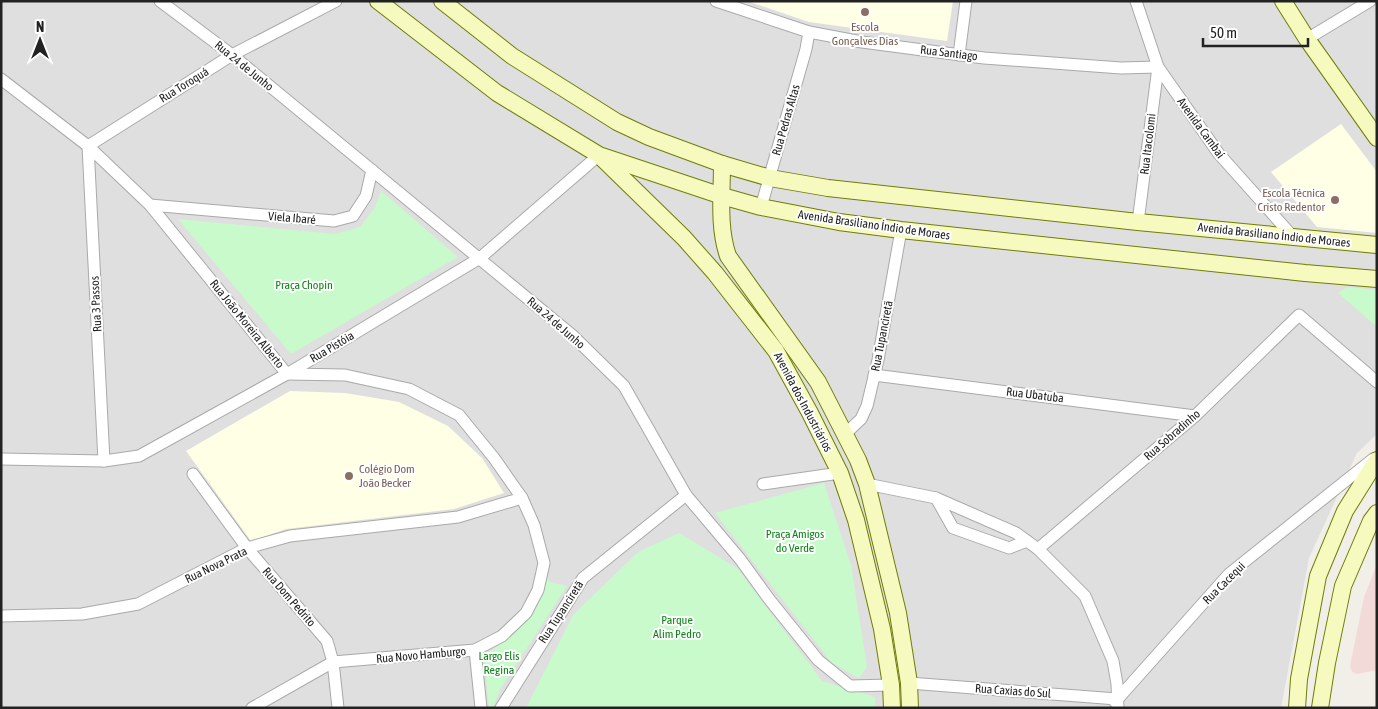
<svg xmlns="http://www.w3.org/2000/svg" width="1378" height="709" viewBox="0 0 1378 709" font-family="'Asap Condensed',sans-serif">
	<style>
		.residential { fill: #e0dfdf }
		.commercial { fill: #f2dad9 }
		.education { fill: #ffffe5 }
		.park { fill: #c8facc }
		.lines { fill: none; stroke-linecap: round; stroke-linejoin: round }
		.street-casing { stroke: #a9a9a9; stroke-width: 13 }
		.secondary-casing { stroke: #707d05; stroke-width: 18 }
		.street { stroke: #fff; stroke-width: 11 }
		.secondary { stroke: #f7fabf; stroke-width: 16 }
		.education-dot { fill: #8d6e63; stroke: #fff; stroke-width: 2 }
		.labels { text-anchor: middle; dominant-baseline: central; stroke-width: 4; stroke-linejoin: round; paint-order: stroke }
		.education-label { font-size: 12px; fill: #785e54; stroke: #fff }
		.street-label { font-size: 12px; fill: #222; stroke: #fff }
		.park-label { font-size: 12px; fill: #0c8416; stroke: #fff }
	</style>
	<rect width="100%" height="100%" fill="#f2efe9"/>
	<!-- residential -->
	<polygon class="residential" points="1,1 1377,1 1377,434 1357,453 1309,558 1281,708 1,708"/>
	<!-- commercial -->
	<polygon class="commercial" points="1377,564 1377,670 1357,674 1352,672 1350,666 1364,597"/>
	<!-- education -->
	<g class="education">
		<polygon points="747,1 953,1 947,41 809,22"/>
		<polygon points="1341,124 1377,172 1377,233 1317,227 1271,172"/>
		<polygon points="290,391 345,393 399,402 448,426 482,458 504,493 454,509 286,529 251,541 186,451"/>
	</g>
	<!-- park -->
	<g class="park">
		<polygon points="381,191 458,257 291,354 178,219 335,234 360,227 375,207"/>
		<polygon points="1347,287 1377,290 1377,327 1338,293"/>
		<polygon points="824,483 851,565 867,667 859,678 832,663 715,513"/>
		<polygon points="679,533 737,568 822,681 875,697 875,708 526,708 573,615 638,552"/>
		<path d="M546,576L550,582L567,586L499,691L493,708H489L484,655C516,635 541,615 546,576Z"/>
	</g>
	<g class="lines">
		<defs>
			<g id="street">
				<polyline points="160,1 232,55 572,335 624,386 686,495 740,559 769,599 818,660 850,686 891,685"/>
				<polyline points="716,1 809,32 862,42 984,58 1121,68 1158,67"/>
				<polyline points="1136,1 1158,67 1219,154 1294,238"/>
				<polyline points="1307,39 1370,1"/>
				<polyline points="959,55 966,1"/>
				<polyline points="1,79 88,146 150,205 287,374"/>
				<polyline points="150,205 334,221 353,216 366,196 372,170"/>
				<polyline points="761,207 806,49 809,32"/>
				<polyline points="1138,222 1158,67"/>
				<polyline points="874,375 1195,416"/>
				<polyline points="845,434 861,419 867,406 878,360 901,230"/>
				<polyline points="1,459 104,461 139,456 287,374 480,258 599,155"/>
				<polyline points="104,461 88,146 232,55 336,1"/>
				<polyline points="193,474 247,548 327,641 333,662 338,708"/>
				<polyline points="763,484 840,473"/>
				<polyline points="867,484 936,498 1016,533 1038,549 1085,596 1113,661 1117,684 1118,708"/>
				<polyline points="936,498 953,528 1009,548 1027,541"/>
				<polyline points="1038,549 1195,416 1299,315 1377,382"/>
				<polyline points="1,616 82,614 138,604 247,548 290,536 458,517 522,498"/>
				<polyline points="475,650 481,708"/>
				<polyline points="909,683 1117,699"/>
				<polyline points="1115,702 1229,574 1373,459"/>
				<polyline points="252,708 333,662 475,650 502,636 526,613 538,590 544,563 534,525 522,498 494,458 459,415 409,389 345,375 287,374"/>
				<polyline points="501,708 583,578 686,495"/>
			</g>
			<g id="secondary">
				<polyline points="378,1 497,93 599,155 722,196 761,207 839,222 901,230 1305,273 1377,279"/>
				<polyline points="442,1 512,56 617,122 649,137 722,164 770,178 828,188 1138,222 1377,245"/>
				<polyline points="1283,1 1307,39 1377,138"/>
				<polyline points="602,158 684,238 715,273 776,351 810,413 840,473 856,520 882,629 891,685 892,708"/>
				<path d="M722,164C722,194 718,227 728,256L818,382L858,460L867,484L898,613L909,683L910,708"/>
				<polyline points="1297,708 1299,679 1318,576 1345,511 1377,460"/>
				<polyline points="1320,708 1327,663 1343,586 1371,521 1377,513"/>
			</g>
		</defs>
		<!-- street casing -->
		<use href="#street" class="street-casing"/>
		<!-- secondary casing -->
		<use href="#secondary" class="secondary-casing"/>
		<!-- street -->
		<use href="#street" class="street"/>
		<!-- secondary -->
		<use href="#secondary" class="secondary"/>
	</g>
	<!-- markers -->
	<g class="education-dot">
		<circle cx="865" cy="12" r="5"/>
		<circle cx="1335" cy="200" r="5"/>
		<circle cx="349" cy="476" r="5"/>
	</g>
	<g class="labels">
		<!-- education labels -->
		<g class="education-label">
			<text x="865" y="27">Escola<tspan x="865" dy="14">Gonçalves Dias</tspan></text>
			<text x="1325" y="193" text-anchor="end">Escola Técnica<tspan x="1325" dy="14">Cristo Redentor</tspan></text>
			<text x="359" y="469" text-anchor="start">Colégio Dom<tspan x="359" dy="14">João Becker</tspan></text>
		</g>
		<!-- street labels -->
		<g class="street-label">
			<text transform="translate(949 53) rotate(7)">Rua Santiago</text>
			<text transform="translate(244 66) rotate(39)">Rua 24 de Junho</text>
			<text transform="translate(184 85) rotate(-32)">Rua Toroquá</text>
			<text transform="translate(786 120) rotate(-74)">Rua Pedras Altas</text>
			<text transform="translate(1201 128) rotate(54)">Avenida Cambaí</text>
			<text transform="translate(1148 144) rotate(-83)">Rua Itacolomi</text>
			<text transform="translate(292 218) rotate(5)">Viela Ibaré</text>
			<text transform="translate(874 225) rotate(8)">Avenida Brasiliano Índio de Moraes</text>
			<text transform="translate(1274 235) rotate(6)">Avenida Brasiliano Índio de Moraes</text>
			<text transform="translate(96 304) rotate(-93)">Rua 3 Passos</text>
			<text transform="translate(556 323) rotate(41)">Rua 24 de Junho</text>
			<text transform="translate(247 324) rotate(51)">Rua João Moreira Alberto</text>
			<text transform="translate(882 336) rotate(-79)">Rua Tupanciretã</text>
			<text transform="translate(332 347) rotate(-31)">Rua Pistóia</text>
			<text transform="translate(1035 395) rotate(7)">Rua Ubatuba</text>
			<text transform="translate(803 402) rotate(62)">Avenida dos Industriários</text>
			<text transform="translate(1172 435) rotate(-41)">Rua Sobradinho</text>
			<text transform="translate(216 565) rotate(-26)">Rua Nova Prata</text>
			<text transform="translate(1224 583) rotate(-45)">Rua Cacequi</text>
			<text transform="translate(289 597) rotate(49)">Rua Dom Pedrito</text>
			<text transform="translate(561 612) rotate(-57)">Rua Tupanciretã</text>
			<text transform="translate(421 655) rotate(-5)">Rua Novo Hamburgo</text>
			<text transform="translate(1013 691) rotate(4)">Rua Caxias do Sul</text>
		</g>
		<!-- park labels -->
		<g class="park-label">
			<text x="304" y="285">Praça Chopin</text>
			<text x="795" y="534">Praça Amigos<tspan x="795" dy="14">do Verde</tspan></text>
			<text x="677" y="620">Parque<tspan x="677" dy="14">Alim Pedro</tspan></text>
			<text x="499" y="656">Largo Elis<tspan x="499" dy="14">Regina</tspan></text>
		</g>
	</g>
	<!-- border -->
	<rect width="1378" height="709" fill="none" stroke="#222222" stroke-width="5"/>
	<!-- north arrow -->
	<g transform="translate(40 40)" stroke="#ffffff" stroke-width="4" paint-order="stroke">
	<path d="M0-4L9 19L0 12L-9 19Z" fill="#222222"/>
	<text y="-8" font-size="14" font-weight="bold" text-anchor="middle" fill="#222222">N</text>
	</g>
	<!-- scale -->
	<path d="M1203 38v8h105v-8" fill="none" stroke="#222222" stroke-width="2.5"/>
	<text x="1210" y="38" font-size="15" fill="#222222" stroke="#ffffff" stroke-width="4" paint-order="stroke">50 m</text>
</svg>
